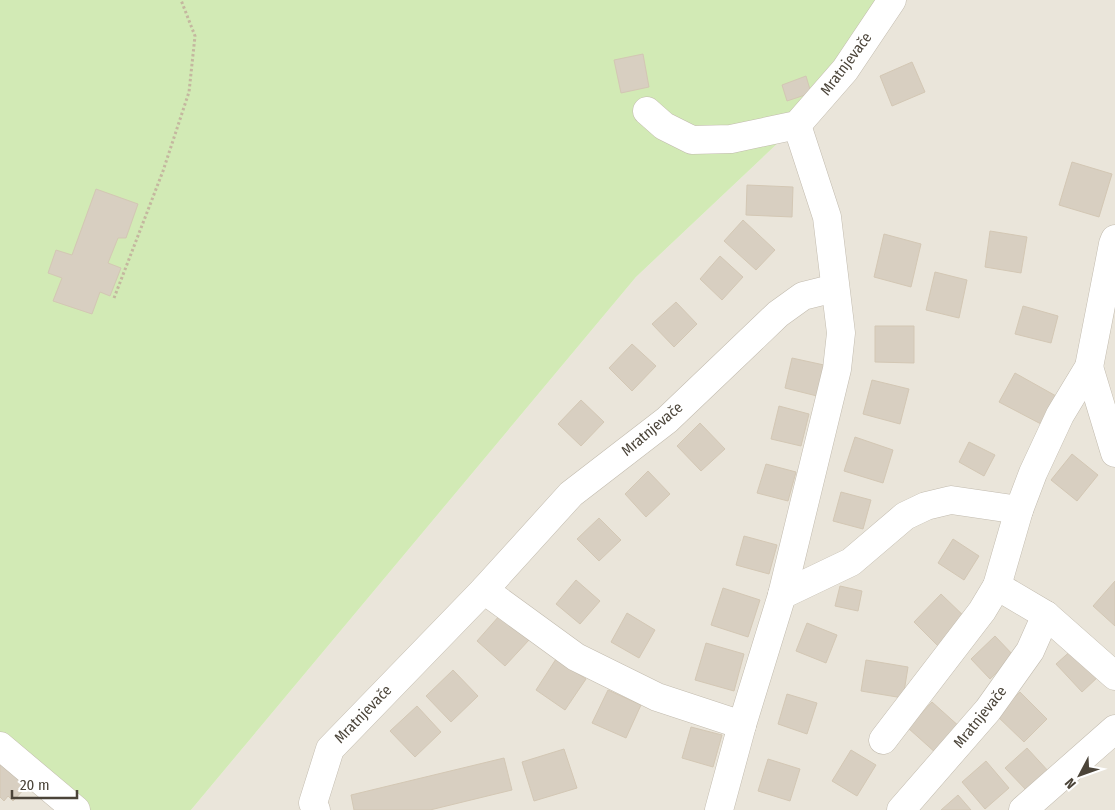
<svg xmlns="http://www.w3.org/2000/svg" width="1115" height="810" viewBox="0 0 1115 810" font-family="'Fira Sans Condensed',sans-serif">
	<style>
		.residential { fill: #eae5da }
		.green { fill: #d2eab5 }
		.building { fill: #d8cfc1; stroke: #d3c7b4 }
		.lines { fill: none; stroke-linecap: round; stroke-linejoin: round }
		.minor-casing { stroke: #c2bbae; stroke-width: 29 }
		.path { stroke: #c4b79f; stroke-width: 3; stroke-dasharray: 2.5 2.5; stroke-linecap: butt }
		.minor { stroke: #fff; stroke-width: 28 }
		.labels { text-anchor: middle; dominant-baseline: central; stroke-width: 4; stroke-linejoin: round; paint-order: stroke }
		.street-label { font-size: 15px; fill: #4b4439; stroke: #fff }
	</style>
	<rect width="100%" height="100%" fill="#f6f3ec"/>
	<!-- residential -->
	<g class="residential">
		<polygon points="890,0 1115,0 1115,810 191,810 636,277 797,125"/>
		<polygon points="0,744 76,810 0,810"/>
	</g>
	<!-- green -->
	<polygon class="green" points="0,0 890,0 797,125 636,277 191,810 76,810 0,746"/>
	<!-- building -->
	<g class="building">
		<polygon points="643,54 649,87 621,93 614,60"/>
		<polygon points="912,62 925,92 892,106 880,76"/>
		<polygon points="806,76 811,93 787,101 782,85"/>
		<polygon points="1072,162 1112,174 1099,217 1059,205"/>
		<polygon points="747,185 793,187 792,217 746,215"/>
		<polygon points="96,189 138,204 126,238 118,238 108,263 121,268 110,296 100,292 92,314 53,301 62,278 48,273 56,250 72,255"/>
		<polygon points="743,220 775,250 756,270 724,241"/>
		<polygon points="990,231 1027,237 1021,273 985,267"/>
		<polygon points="884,234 921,244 911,287 874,277"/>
		<polygon points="720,256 743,277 722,300 700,279"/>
		<polygon points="935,272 967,280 959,318 926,310"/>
		<polygon points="676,302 697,324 674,347 652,324"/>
		<polygon points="1023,306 1058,316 1051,343 1015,334"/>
		<polygon points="875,326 914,326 914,363 875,362"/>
		<polygon points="632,344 656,366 632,391 609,368"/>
		<polygon points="792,358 824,365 817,396 785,388"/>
		<polygon points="1015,373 1056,396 1041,424 999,402"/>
		<polygon points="872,380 909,389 900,424 863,414"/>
		<polygon points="581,400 604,422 581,446 558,424"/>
		<polygon points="779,406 809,414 801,446 771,439"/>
		<polygon points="700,423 725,449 701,471 677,446"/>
		<polygon points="855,437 893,450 883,483 844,471"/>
		<polygon points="969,442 995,455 984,476 959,462"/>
		<polygon points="1072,454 1098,475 1077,501 1051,480"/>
		<polygon points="766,464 796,472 788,501 757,493"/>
		<polygon points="648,471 670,494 646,517 625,494"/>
		<polygon points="841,492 871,500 863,529 833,521"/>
		<polygon points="599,518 621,540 599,561 577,539"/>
		<polygon points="744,536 777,545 769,574 736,565"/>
		<polygon points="953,539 979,556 964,580 938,563"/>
		<polygon points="576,580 600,601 580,624 556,604"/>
		<polygon points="1115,581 1115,626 1093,606"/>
		<polygon points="840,586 862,591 858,611 835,606"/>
		<polygon points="723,588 760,600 748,637 711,625"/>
		<polygon points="941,594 968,620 940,648 914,622"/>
		<polygon points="627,613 655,630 639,658 611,642"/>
		<polygon points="500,615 529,640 505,666 477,641"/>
		<polygon points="807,623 837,635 826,663 796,651"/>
		<polygon points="995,636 1014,656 990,679 971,659"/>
		<polygon points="706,643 744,654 734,691 695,680"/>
		<polygon points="1074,648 1099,676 1082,692 1056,664"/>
		<polygon points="556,659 586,679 565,710 536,690"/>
		<polygon points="866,660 908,667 903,698 861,691"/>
		<polygon points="453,670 478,696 451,722 426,696"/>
		<polygon points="608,690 641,705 626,738 592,723"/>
		<polygon points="1020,692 1047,719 1024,742 996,715"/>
		<polygon points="787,694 817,703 807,734 778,724"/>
		<polygon points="932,702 961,728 937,754 908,728"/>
		<polygon points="417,706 441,732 415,757 390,731"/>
		<polygon points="691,727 722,735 713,767 682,758"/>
		<polygon points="1027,748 1050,773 1028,792 1005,768"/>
		<polygon points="564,749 577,788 534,801 522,762"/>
		<polygon points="851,750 876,765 857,796 832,781"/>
		<polygon points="504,758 512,790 430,810 354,810 351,795"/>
		<polygon points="0,759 28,785 13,801 8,796 4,801 0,797"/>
		<polygon points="768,759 800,769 790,801 758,791"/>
		<polygon points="986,761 1009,788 985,809 962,782"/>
		<polygon points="958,795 971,810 941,810"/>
	</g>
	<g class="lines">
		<defs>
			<g id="minor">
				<polyline points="647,111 664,126 692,140 731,139 797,125 845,70 892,0"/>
				<polyline points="1089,367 1115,453"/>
				<polyline points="997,586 1046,615 1115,676"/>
				<polyline points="484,590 576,657 657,697 742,725"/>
				<polyline points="782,595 851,562 905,516 926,506 951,500 1019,510"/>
				<polyline points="883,740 982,611 997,586 1019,510 1033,473 1060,415 1089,367 1113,244 1115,239"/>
				<polyline points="0,746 76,810"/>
				<polyline points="316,810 313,803 330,749 484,590 571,494 667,420 778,314 803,296 835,288"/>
				<polyline points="719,810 742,725 782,595 837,369 841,333 827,217 797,125"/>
				<polyline points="901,810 988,710 1030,651 1046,615"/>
				<polyline points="1023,810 1115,729"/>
			</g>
		</defs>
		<!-- minor casing -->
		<use href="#minor" class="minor-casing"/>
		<!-- path -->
		<polyline class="path" points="114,298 163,171 189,92 195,36 181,0"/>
		<!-- minor -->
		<use href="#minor" class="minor"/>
	</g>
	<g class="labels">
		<!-- street labels -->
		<g class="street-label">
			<text transform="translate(846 64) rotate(-53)">Mratnjevače</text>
			<text transform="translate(652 429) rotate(-40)">Mratnjevače</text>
			<text transform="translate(363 714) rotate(-46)">Mratnjevače</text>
			<text transform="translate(980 717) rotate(-51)">Mratnjevače</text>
		</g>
	</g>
	<!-- north arrow -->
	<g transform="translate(1080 775) rotate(229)" stroke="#ffffff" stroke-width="4" paint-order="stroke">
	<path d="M0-4L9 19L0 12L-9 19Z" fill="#4b4439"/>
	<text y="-8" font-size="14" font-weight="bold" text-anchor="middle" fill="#4b4439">N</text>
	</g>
	<!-- scale -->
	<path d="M12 790v8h65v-8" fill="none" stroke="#4b4439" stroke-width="2.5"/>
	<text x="20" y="790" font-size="15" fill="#4b4439" stroke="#ffffff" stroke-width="4" paint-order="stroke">20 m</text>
</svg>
